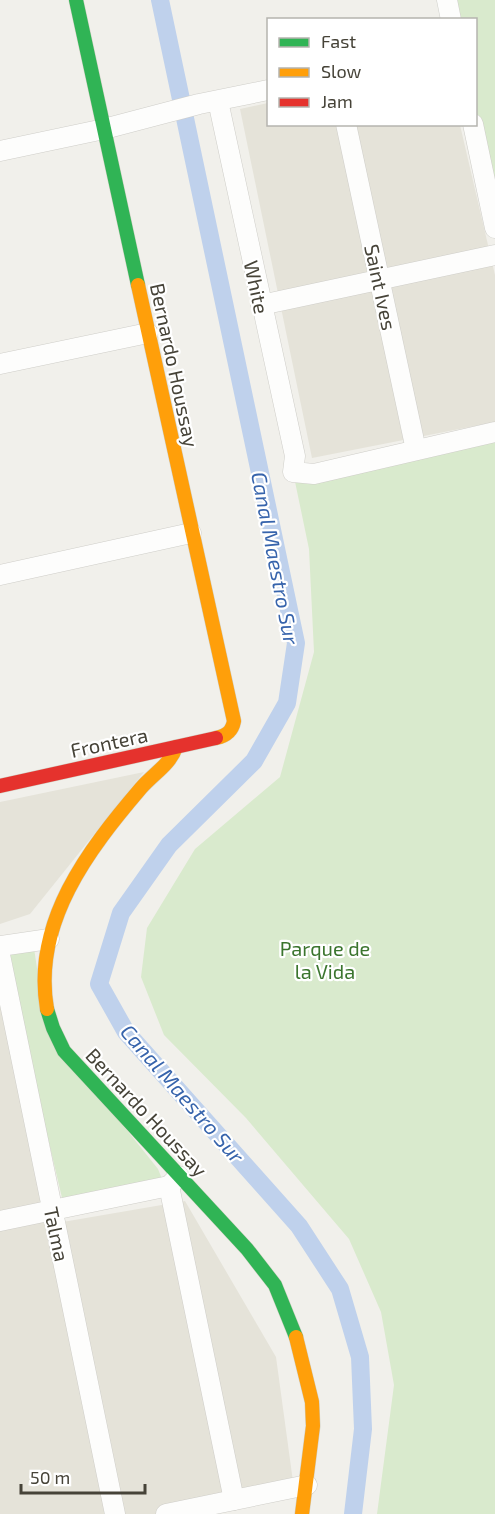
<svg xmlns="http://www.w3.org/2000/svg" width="495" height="1514" viewBox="0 0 495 1514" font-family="'Exo 2',sans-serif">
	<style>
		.residential { fill: #e5e3d9 }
		.green { fill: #d9eacd }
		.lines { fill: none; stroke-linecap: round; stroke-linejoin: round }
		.canal { stroke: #bfd1ec; stroke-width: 18 }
		.street-casing { stroke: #cfcec9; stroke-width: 21 }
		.fast-casing { stroke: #d0cec2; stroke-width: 15 }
		.slow-casing { stroke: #d0cec2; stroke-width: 15 }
		.jam-casing { stroke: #d0cec2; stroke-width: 15 }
		.street { stroke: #fdfdfc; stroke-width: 20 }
		.fast { stroke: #30b455; stroke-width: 14 }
		.slow { stroke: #ff9f0a; stroke-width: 14 }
		.jam { stroke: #e5322d; stroke-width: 14 }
		.labels { text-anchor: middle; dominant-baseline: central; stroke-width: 4.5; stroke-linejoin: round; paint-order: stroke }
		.street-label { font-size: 20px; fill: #464338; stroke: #fff }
		.park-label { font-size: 20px; fill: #3b752e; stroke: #fff }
		.water-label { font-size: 21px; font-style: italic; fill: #3764ac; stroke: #fff }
	</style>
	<rect width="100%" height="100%" fill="#f1f0eb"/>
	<!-- residential -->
	<g class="residential">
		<polygon points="268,103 268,124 460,125 495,275 495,422 312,458 240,109"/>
		<polygon points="144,772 30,914 0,924 0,802"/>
		<polygon points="0,992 51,1224 185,1201 276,1357 294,1489 180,1514 0,1514"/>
	</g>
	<!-- green -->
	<g class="green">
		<polygon points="447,0 495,0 495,228 476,124 476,20 451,19"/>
		<polygon points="495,432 495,1514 377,1514 394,1385 381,1312 349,1239 246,1118 164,1035 141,977 147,928 195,849 280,777 314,652 309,549 293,472"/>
		<polygon points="34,948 46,1029 158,1169 162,1179 63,1202 5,956"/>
	</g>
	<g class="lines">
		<!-- canal -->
		<polyline class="canal" points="160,0 296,643 287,703 254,761 169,845 121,913 99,984 126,1032 299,1226 340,1289 360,1357 363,1429 353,1514"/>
		<defs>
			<g id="street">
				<polyline points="447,0 451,20"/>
				<polyline points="218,101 295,456 293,472 314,474 495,432"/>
				<polyline points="346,124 416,450"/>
				<polyline points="473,124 495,228"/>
				<polyline points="0,151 104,129 199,104 268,90"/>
				<polyline points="261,305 495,255"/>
				<polyline points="0,364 148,333"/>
				<polyline points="0,575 191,533"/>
				<polyline points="0,946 49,939"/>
				<polyline points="0,955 115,1514"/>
				<polyline points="169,1186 234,1500"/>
				<polyline points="0,1221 169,1186 179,1176"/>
				<polyline points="166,1514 307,1485"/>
			</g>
			<g id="fast">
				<polyline points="76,0 138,285"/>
				<polyline points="47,1009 53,1028 64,1051 247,1249 275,1285 296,1337"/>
			</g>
			<g id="slow">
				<path d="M138,285L234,721C232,732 226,736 216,738"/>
				<path d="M47,1009C32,923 88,850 141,788C153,774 170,765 176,747"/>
				<polyline points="296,1337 312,1402 313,1426 302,1514"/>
			</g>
			<polyline id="jam" points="0,786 216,738"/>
		</defs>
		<!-- street casing -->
		<use href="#street" class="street-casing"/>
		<!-- fast casing -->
		<use href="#fast" class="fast-casing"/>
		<!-- slow casing -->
		<use href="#slow" class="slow-casing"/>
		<!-- jam casing -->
		<use href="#jam" class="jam-casing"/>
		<!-- street -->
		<use href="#street" class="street"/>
		<!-- fast -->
		<use href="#fast" class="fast"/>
		<!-- slow -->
		<use href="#slow" class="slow"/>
		<!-- jam -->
		<use href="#jam" class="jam"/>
	</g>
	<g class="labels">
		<!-- street labels -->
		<g class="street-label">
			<text transform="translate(257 287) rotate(78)">White</text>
			<text transform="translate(381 287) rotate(78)">Saint Ives</text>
			<text transform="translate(175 365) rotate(78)">Bernardo Houssay</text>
			<text transform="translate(109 742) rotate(-12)">Frontera</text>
			<text transform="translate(147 1112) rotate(47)">Bernardo Houssay</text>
			<text transform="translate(57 1234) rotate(78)">Talma</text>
		</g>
		<!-- park labels -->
		<g class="park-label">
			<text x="325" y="948">Parque de<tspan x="325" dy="23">la Vida</tspan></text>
		</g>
		<!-- water labels -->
		<g class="water-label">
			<text transform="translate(276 558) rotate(79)">Canal Maestro Sur</text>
			<text transform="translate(183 1093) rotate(49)">Canal Maestro Sur</text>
		</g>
	</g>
	<!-- legend -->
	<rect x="267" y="18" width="210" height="108" fill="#ffffff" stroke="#b5b4af" stroke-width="1.5"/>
	<rect x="279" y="38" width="30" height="9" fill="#30b455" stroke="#b5b4af" stroke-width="1.5"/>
	<text x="321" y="48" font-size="18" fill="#464338">Fast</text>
	<rect x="279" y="68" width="30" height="9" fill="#ff9f0a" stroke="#b5b4af" stroke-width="1.5"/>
	<text x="321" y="78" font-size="18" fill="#464338">Slow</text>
	<rect x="279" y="98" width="30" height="9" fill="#e5322d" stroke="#b5b4af" stroke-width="1.5"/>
	<text x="321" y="108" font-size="18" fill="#464338">Jam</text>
	<!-- scale -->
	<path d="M21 1484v9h124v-9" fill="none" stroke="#464338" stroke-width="3"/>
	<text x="30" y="1484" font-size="18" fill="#464338" stroke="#ffffff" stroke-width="4.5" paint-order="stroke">50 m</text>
</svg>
